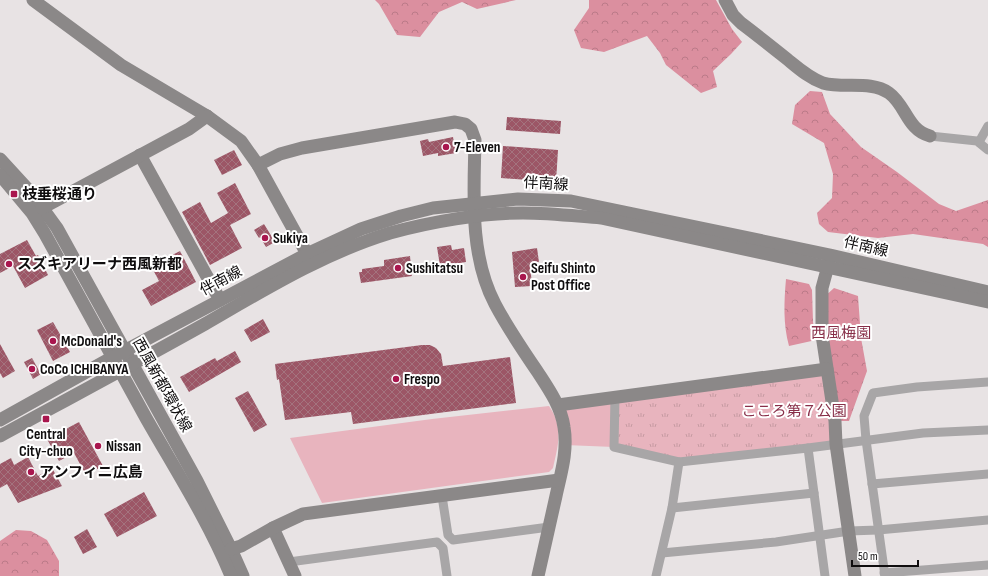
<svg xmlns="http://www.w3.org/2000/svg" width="988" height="576" viewBox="0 0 988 576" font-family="'Sofia Sans Condensed','Noto Sans JP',sans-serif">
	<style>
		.grass { fill: #e8b4be }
		.forest { fill: url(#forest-crowns) }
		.park { fill: url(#park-tufts) }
		.building { fill: url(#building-cross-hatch) }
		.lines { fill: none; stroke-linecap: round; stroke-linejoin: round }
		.street { stroke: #a8a6a7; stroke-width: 9 }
		.secondary { stroke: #8b8888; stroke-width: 13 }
		.poi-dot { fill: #a9164e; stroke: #fff; stroke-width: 1.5 }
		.labels { text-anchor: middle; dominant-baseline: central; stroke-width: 4; stroke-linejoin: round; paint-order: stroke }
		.poi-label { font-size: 15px; font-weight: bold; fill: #0f0d0e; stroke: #fff; text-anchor: start }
		.street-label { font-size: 15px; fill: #0f0d0e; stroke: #fff }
		.park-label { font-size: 15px; fill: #882f49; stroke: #fff }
	</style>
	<defs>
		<pattern id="forest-crowns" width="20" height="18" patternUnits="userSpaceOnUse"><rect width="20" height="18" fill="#db8f9f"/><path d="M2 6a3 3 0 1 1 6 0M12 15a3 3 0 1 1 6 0" fill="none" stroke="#bb7a88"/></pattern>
		<pattern id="park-tufts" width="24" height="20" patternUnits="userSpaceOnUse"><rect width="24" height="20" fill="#e8b4be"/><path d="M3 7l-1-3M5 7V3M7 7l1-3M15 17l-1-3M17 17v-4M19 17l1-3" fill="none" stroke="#c69aa2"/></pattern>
		<pattern id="building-cross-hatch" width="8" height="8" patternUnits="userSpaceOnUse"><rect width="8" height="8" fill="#9c5666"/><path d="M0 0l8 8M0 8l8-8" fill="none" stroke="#a4737e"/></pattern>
	</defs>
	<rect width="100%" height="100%" fill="#e8e3e4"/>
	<!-- grass -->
	<g class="grass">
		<polygon points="615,397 614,447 565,445 558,405"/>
		<path d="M549,406C564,427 558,445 553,468L549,472L322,503L290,438L432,419Z"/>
	</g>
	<!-- forest -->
	<g class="forest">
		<polygon points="375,0 516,0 477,9 462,2 439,12 420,37 397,35 379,4"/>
		<polygon points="589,0 716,0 732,29 742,42 731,54 713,71 717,87 701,93 666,65 660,53 647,36 604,52 581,48 574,30 589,8"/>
		<polygon points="810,91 822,92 830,114 861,147 897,172 939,204 956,211 988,200 988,247 983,244 913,234 878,238 828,232 819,224 817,213 832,198 833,174 824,143 792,124 795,105"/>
		<path d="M786,279L809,284L812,290L813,322L816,340L789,346C783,324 784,302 786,279Z"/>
		<polygon points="834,288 858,296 861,338 867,371 849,421 835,421 822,299"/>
		<polygon points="16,530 31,531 47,540 59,561 59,576 0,576 0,541"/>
	</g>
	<!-- park -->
	<polygon class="park" points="827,369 836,444 679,462 614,447 615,397"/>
	<!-- building -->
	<g class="building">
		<polygon points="507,117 561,121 560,134 506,130"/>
		<polygon points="453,137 456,153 438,156 438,153 423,156 420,141 428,139 429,142"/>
		<polygon points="503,146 558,150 556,182 501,178"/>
		<polygon points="234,150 242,165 222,175 214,160"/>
		<polygon points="235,183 251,214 230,225 242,248 210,265 182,212 200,202 211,223 228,213 217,193"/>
		<polygon points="264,224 275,242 266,247 260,237 259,238 254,230"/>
		<polygon points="27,240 36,256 38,255 48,275 25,288 13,266 0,273 0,254"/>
		<polygon points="451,245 452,250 464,248 466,262 440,266 437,247"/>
		<polygon points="537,248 539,262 530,263 532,286 515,287 512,252"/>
		<polygon points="180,251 196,282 151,306 142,290 159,281 151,266"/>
		<polygon points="410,256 412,276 361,283 359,272 362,272 362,269 384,266 384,260"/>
		<polygon points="263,319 270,332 251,342 244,330"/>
		<polygon points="53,322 70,352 53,361 37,330"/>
		<polygon points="0,344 15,371 3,378 0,373"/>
		<polygon points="422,345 430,345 436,348 441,354 443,366 510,357 516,403 353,424 351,412 285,420 279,379 277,380 275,364"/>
		<polygon points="235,351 241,362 189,392 180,377 215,358 217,361"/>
		<polygon points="32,358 41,374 33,379 24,362"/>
		<polygon points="248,391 267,425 254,432 235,398"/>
		<polygon points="79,422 103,466 86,475 74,453 59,461 47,439"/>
		<polygon points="28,457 38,476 52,468 62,486 18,503 7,484 0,488 0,464 11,458 14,465"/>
		<polygon points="144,492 157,516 117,537 104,514"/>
		<polygon points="87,529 97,547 83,554 74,537"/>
	</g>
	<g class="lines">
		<!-- street -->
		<g class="street">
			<polyline points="930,136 977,141 988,150"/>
			<polyline points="979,142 988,126"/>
			<polyline points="615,397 614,447 679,462 808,448 923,433 988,430"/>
			<polyline points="808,448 825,576"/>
			<polyline points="872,484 988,474"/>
			<polyline points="442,496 448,535 453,540 549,527"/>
			<polyline points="672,508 814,493"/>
			<polyline points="662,553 776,542 849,531 878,530 988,520"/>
			<polyline points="289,562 437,542 443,548 447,576"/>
			<polyline points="884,573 988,565"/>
			<polyline points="656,576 672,508 679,462"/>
			<polyline points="885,576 866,440 864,416 873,393 917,387 988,382"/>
		</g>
		<!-- secondary -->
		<g class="secondary">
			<polyline points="33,0 121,65 207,116 241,141 258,165 307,254"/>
			<path d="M725,0L733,15L741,23C757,35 772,47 787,59C798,68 809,78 823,83C844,89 870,80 889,93C906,105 907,130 930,136"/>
			<polyline points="140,155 220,300"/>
			<polyline points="0,159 33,195 57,228 197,481 231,549 243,576"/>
			<path d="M258,165L280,154L302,148L455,122L465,124L471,129L475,140C474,193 469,255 495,304C507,327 522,349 537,371C548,388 561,406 564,427C568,451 561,473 556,496C550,523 544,549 538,576"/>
			<path d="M0,175L32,213L45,234C79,295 112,357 146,418C175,469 209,522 231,576"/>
			<polyline points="42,208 189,129 207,116"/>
			<polyline points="828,266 822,288 822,335 835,421 836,444 855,576"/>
			<polyline points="558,405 827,369"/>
			<polyline points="0,420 113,357 307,254 361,229 401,216 433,208 518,199 571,201 830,255 988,292"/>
			<path d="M0,436C68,399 137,362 205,324C264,290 324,253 390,233C430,222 481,213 523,213C549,213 575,216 601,218L988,302"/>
			<polyline points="273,528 295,576"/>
			<polyline points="231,549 241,546 273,528 303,514 559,480"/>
		</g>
	</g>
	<!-- markers -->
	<g class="poi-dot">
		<circle cx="446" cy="147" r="4"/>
		<rect x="10" y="190" width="8" height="8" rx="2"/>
		<circle cx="265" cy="238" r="4"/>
		<circle cx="9" cy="264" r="4"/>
		<circle cx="398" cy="268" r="4"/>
		<circle cx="523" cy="277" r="4"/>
		<circle cx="53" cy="341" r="4"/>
		<circle cx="32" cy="369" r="4"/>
		<circle cx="396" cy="379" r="4"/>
		<rect x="42" y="415" width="8" height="8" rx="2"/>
		<circle cx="98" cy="446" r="4"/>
		<circle cx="31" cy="472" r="4"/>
	</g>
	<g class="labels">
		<!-- poi labels -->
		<g class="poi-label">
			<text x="454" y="147">7-Eleven</text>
			<text x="22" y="194">枝垂桜通り</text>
			<text x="273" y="238">Sukiya</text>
			<text x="17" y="264">スズキアリーナ西風新都</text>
			<text x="406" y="268">Sushitatsu</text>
			<text x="531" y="268">Seifu Shinto<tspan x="531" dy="17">Post Office</tspan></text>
			<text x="61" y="341">McDonald's</text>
			<text x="40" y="369">CoCo ICHIBANYA</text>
			<text x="404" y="379">Frespo</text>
			<text x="46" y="434" text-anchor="middle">Central<tspan x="46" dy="17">City-chuo</tspan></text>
			<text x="106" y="446">Nissan</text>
			<text x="39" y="472">アンフィニ広島</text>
		</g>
		<!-- street labels -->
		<g class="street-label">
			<text transform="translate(546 184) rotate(3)">伴南線</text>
			<text transform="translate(866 247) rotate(13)">伴南線</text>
			<text transform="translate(221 281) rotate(-28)">伴南線</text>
			<text transform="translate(162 385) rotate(61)">西風新都環状線</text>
		</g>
		<!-- park labels -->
		<g class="park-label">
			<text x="841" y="333">西風梅園</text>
			<text x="794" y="411">こころ第７公園</text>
		</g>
	</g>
	<!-- scale -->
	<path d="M852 560v6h66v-6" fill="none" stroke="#0f0d0e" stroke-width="2"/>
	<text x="858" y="560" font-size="12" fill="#0f0d0e" stroke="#ffffff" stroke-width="3" paint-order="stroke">50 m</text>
</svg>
